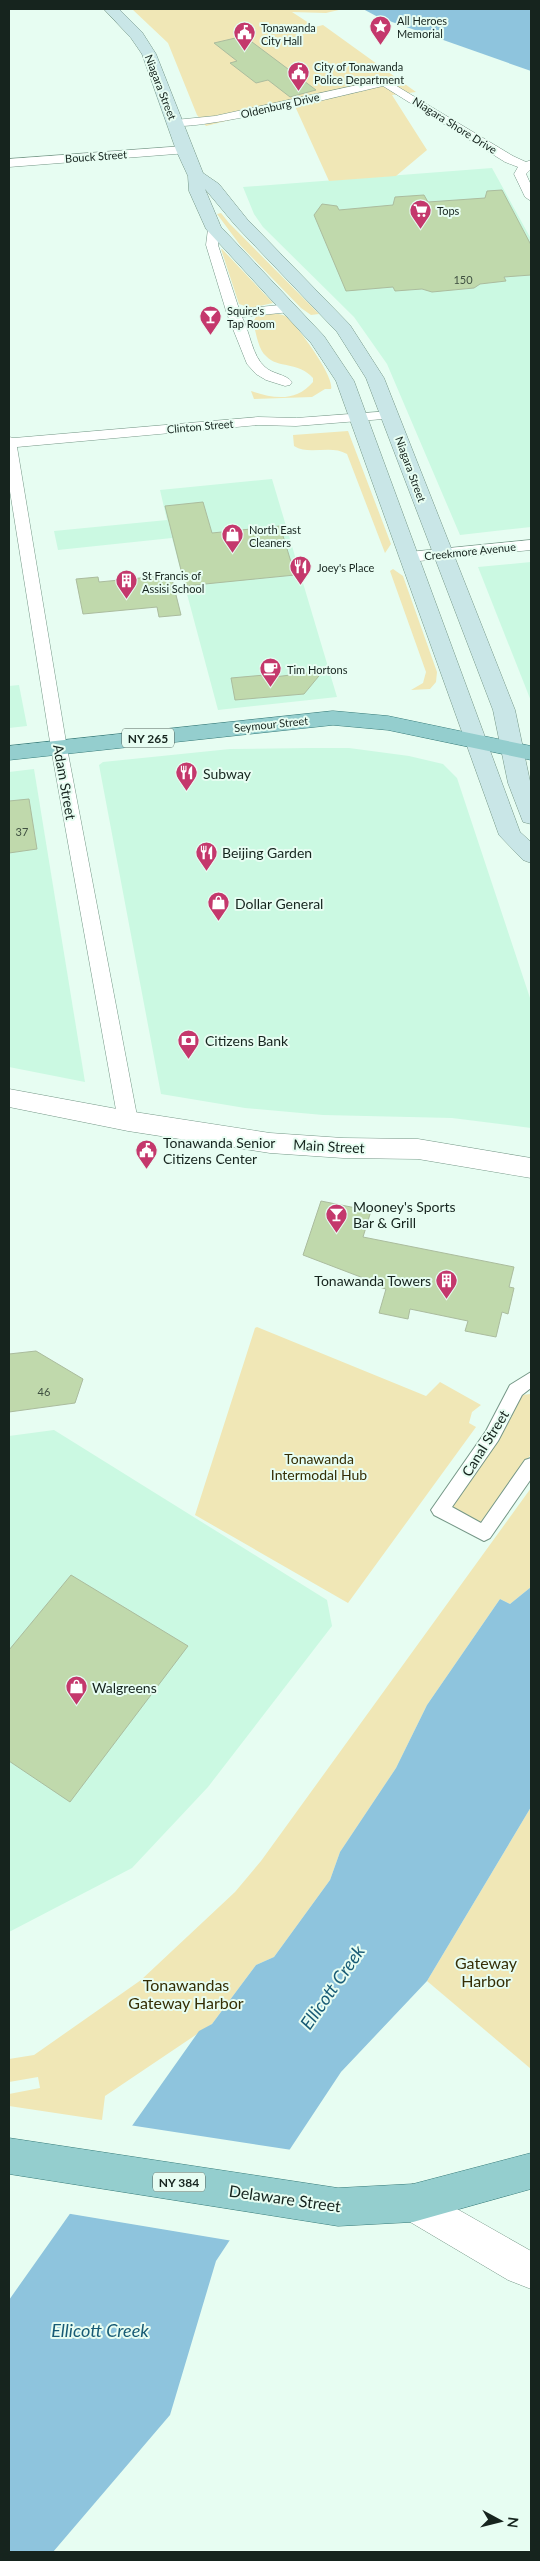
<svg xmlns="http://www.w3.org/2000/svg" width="540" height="2561" viewBox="0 0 540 2561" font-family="Lato,sans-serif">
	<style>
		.built { fill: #cbf9e2 }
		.green { fill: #f0e7b6 }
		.water { fill: #8ec4dd }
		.pier { fill: #e7fdf2 }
		.building { fill: #c0d9ac; stroke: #abbc9e }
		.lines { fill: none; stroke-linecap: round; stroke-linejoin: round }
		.pedestrian-casing { stroke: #759787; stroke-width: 2 }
		.minor-casing { stroke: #759787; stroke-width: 1 }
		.tertiary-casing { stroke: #759787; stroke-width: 1 }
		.secondary-casing { stroke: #759787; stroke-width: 1 }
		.primary-casing { stroke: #397d7c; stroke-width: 1 }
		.pedestrian { fill: #fff; fill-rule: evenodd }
		.minor { fill: #fff; fill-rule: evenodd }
		.tertiary { fill: #fff; fill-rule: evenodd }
		.secondary { fill: #c9e6e7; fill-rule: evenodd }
		.primary { fill: #94cece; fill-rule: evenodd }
		.labels { text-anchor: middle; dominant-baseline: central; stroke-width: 4; stroke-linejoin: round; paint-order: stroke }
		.far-poi-label { font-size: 11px; fill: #16241e; stroke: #e7fdf2; text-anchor: start }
		.far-street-label { font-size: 11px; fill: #16241e; stroke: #e7fdf2 }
		.number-label { font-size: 11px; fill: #405142 }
		.shield { fill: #e7fdf2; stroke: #55655e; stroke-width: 1 }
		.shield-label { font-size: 12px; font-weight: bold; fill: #16241e }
		.poi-label { font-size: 14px; fill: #16241e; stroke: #e7fdf2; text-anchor: start }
		.street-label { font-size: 14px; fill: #16241e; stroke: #e7fdf2 }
		.park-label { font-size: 14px; fill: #352e05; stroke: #e7fdf2 }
		.near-park-label { font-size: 16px; fill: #352e05; stroke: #e7fdf2 }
		.near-street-label { font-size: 16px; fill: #16241e; stroke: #e7fdf2 }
		.near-water-label { font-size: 18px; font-style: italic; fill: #185b75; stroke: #e7fdf2 }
	</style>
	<rect width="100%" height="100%" fill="#e7fdf2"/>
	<!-- built -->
	<g class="built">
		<polygon points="492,168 531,239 531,527 460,535 387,364 354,317 263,227 254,214 243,187"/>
		<polygon points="272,479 337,697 218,710 172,538 58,550 54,531 167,520 160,490"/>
		<polygon points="531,562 531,701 478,567"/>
		<polygon points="19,685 27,726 9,728 9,686"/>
		<polygon points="309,748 349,748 409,756 443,764 457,778 531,1001 531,1128 452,1118 323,1115 245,1108 161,1094 99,765 103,762 230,749"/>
		<polygon points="34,769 85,1082 9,1067 9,772"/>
		<polygon points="54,1430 327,1600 332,1626 208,1787 132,1868 9,1932 9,1436"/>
	</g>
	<!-- green -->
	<g class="green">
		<polygon points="132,9 343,9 326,13 292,12 315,27 323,25 416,92 392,95 427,150 396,176 329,181 294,104 206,126 197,115 168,43"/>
		<polygon points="221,213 229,223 319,314 311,315 301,308 240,245 217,214"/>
		<polygon points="221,249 222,249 273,303 251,308 239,304"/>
		<path d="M265,314C272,313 282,313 288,318C298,327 335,377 331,389H325L312,397L254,399L251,391C274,399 296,402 313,382V378C298,361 278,369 266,356C258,349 256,332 253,322L256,317Z"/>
		<path d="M348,431L391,544L385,553L347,454C330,444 310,456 294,446L293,435Z"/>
		<polygon points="393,569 403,576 437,672 436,682 430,689 411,690 423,683 426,672 390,571"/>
		<polygon points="257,1327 426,1396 440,1382 481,1405 472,1412 469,1423 476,1427 348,1603 195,1515 255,1328"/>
		<polygon points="531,1394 531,1454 487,1519 479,1522 454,1510 453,1504 521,1395"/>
		<polygon points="531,1488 531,1587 510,1604 500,1599 427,1705 396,1768 340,1852 330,1880 274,1957 256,1965 212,2024 105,2096 102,2120 9,2106 9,2094 40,2088 38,2077 9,2082 9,2059 34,2055 141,1980 235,1892 261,1861"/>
		<polygon points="531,1807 531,2069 427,1981"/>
	</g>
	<!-- water -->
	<g class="water">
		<polygon points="363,9 531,9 531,71 378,17"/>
		<polygon points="531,1587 531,1807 427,1981 341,2072 216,2261 170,2415 53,2552 9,2552 9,2300 199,2031 212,2024 256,1965 274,1957 330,1880 340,1852 396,1768 427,1705 500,1599 510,1604"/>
	</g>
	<!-- pier -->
	<polygon class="pier" points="129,2125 292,2150 233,2241 65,2213"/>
	<!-- building -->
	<g class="building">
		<polygon points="244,36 316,90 290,97 268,80 256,83 230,63 237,61 214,43"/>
		<polygon points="502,190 531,245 531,275 504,277 506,281 480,284 474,288 432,292 422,289 395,291 393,287 346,291 314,215 322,204 337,206 339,210 393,205 395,197 424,195 428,202 485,198 487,191"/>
		<polygon points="203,502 212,533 280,526 295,575 185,586 165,506"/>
		<polygon points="171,575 181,615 159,617 157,607 83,614 76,579 98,577 99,582"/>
		<polygon points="323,671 304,694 235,700 231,678 265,675 266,678"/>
		<polygon points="29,799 37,849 9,853 9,801"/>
		<polygon points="321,1201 371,1211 363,1237 514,1267 509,1287 514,1288 508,1314 502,1312 496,1337 465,1331 468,1321 410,1309 408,1319 379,1313 386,1289 379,1287 379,1284 303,1255"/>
		<polygon points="36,1351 83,1379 75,1403 9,1412 9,1354"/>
		<polygon points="71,1575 188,1646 70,1802 9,1761 9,1650"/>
	</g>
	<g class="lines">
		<defs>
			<polygon id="pedestrian" points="531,1372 531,1388 522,1395 498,1441 452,1507 481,1523 525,1460 531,1458 531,1479 490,1538 484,1541 434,1515 431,1510 486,1431 510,1385"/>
			<g id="minor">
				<path d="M385,79L513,156L526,162L531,160V169L526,174L531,185V201L525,197L514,174L518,167L505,162L383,86C356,92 181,136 169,124L175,120L215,116Z"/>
				<polygon points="184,146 188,147 188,153 9,167 9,159"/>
				<path d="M214,225L220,229L218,245L239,309L290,304L297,308L290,312L242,317C250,332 252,356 265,367C272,374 286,374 292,382L290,385L285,386L266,380L256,374L247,364L227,314L206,245L208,229Z"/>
				<polygon points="391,411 398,415 396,418 296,426 258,425 17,447 67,748 138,1121 135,1126 128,1128 121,1126 118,1121 51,748 9,485 9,437 14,438 258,417 296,418"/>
				<polygon points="531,540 531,550 409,562 401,557 409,552"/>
			</g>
			<g id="tertiary">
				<polygon points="9,1089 128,1111 270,1133 343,1138 418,1139 531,1158 531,1178 418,1159 343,1158 270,1153 128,1131 9,1107"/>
				<polygon points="413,2184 531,2251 531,2289 508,2280 400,2216 394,2203 400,2190"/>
			</g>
			<polygon id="secondary" points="104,9 119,9 142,32 156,54 203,173 219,184 247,219 350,325 384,378 515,710 531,786 531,824 523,822 508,783 493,710 366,378 337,332 235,225 205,189 221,227 324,336 354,381 520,832 531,842 531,863 523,860 499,835 336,381 311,343 206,229 189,191 188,176 176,150 142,54 131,38"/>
			<g id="primary">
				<polygon points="333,711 388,716 531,746 531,760 388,730 333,725 9,760 9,746"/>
				<polygon points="9,2138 338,2188 413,2184 531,2153 531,2189 413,2222 338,2226 9,2174"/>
			</g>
		</defs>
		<!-- pedestrian casing -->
		<use href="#pedestrian" class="pedestrian-casing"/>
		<!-- minor casing -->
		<use href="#minor" class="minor-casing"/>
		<!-- tertiary casing -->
		<use href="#tertiary" class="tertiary-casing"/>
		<!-- secondary casing -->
		<use href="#secondary" class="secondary-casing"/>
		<!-- primary casing -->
		<use href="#primary" class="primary-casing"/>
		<!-- pedestrian -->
		<use href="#pedestrian" class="pedestrian"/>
		<!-- minor -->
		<use href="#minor" class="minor"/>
		<!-- tertiary -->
		<use href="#tertiary" class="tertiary"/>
		<!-- secondary -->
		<use href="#secondary" class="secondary"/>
		<!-- primary -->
		<use href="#primary" class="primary"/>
	</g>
	<!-- icons -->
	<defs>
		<symbol id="sight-pin" viewBox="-11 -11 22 30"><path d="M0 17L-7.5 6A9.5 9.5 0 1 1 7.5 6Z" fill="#c4386c" stroke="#e7fdf2"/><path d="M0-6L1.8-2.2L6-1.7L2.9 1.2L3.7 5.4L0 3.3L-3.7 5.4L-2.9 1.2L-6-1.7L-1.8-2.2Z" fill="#fff"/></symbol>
		<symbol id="civic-pin" viewBox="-11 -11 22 30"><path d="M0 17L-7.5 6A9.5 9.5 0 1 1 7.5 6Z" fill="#c4386c" stroke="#e7fdf2"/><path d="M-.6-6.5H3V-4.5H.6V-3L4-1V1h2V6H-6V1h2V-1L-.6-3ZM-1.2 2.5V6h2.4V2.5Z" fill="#fff"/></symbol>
		<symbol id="supermarket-pin" viewBox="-11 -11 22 30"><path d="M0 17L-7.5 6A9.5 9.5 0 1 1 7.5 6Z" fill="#c4386c" stroke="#e7fdf2"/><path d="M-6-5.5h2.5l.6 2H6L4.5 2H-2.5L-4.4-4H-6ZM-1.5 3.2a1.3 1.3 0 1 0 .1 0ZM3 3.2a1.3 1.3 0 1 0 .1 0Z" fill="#fff"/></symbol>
		<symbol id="bar-pin" viewBox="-11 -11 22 30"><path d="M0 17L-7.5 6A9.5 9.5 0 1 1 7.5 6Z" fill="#c4386c" stroke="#e7fdf2"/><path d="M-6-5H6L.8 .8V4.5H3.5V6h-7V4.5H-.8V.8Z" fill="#fff"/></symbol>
		<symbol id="shop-pin" viewBox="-11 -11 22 30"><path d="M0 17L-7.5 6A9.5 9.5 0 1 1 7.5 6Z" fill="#c4386c" stroke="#e7fdf2"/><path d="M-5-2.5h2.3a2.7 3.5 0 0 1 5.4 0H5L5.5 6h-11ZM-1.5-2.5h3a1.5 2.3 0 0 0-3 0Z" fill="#fff"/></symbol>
		<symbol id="restaurant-pin" viewBox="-11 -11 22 30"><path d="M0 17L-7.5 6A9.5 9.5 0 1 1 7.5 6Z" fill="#c4386c" stroke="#e7fdf2"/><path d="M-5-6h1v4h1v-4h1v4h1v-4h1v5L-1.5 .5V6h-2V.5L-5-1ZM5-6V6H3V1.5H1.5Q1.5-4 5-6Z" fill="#fff"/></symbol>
		<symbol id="building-pin" viewBox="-11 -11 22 30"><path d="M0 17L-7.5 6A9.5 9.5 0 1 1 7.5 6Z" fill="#c4386c" stroke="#e7fdf2"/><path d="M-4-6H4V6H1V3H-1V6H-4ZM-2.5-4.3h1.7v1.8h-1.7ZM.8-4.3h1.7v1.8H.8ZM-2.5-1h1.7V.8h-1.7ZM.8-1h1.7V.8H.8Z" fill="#fff"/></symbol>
		<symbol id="cafe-pin" viewBox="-11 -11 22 30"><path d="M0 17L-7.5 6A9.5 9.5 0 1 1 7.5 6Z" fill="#c4386c" stroke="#e7fdf2"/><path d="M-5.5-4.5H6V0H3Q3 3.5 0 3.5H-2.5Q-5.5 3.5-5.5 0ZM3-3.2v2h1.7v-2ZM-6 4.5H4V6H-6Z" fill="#fff"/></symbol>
		<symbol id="bank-pin" viewBox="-11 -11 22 30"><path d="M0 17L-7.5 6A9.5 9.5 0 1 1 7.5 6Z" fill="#c4386c" stroke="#e7fdf2"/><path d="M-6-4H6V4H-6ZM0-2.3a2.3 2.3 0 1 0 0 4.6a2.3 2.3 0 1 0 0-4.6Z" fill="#fff"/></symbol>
	</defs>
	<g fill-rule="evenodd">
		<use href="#sight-pin" x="368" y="14" width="25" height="34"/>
		<use href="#civic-pin" x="232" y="20" width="25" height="34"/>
		<use href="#civic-pin" x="286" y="60" width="25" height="34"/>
		<use href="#supermarket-pin" x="408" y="198" width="25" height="34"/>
		<use href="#bar-pin" x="198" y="304" width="25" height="34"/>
		<use href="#shop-pin" x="220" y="522" width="25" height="34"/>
		<use href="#restaurant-pin" x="288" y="554" width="25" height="34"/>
		<use href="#building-pin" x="114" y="568" width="25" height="34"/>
		<use href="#cafe-pin" x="258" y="656" width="25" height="34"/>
		<use href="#restaurant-pin" x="174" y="760" width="25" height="34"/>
		<use href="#restaurant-pin" x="194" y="840" width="25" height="34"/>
		<use href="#shop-pin" x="206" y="890" width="25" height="34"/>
		<use href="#bank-pin" x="176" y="1028" width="25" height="34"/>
		<use href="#civic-pin" x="134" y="1138" width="25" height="34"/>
		<use href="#bar-pin" x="324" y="1202" width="25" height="34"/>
		<use href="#building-pin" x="434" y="1268" width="25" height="34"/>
		<use href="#shop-pin" x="64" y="1674" width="25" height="34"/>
	</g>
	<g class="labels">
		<!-- far-poi labels -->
		<g class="far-poi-label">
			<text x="397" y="20">All Heroes<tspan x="397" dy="13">Memorial</tspan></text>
			<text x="261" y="27">Tonawanda<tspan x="261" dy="13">City Hall</tspan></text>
			<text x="314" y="66">City of Tonawanda<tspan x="314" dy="13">Police Department</tspan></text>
			<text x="437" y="210">Tops</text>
			<text x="227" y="310">Squire's<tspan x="227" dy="13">Tap Room</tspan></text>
			<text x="249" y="529">North East<tspan x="249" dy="13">Cleaners</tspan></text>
			<text x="317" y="567">Joey's Place</text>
			<text x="142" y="575">St Francis of<tspan x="142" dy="13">Assisi School</tspan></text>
			<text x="287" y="669">Tim Hortons</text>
		</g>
		<!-- far-street labels -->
		<g class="far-street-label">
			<text transform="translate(161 87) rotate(69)">Niagara Street</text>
			<text transform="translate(280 105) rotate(-13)">Oldenburg Drive</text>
			<text transform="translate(455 125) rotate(32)">Niagara Shore Drive</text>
			<text transform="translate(96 156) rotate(-4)">Bouck Street</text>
			<text transform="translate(200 426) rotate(-5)">Clinton Street</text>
			<text transform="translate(411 469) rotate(70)">Niagara Street</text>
			<text transform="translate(470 551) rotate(-6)">Creekmore Avenue</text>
			<text transform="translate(271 724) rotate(-6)">Seymour Street</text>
		</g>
		<!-- number labels -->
		<g class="number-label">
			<text x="463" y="279">150</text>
			<text x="22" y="831">37</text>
			<text x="44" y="1391">46</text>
		</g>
		<!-- shield labels -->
		<g class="shield">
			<rect x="122" y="728.5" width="52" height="19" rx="4"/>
			<rect x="153" y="2172.5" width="52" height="19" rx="4"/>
		</g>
		<g class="shield-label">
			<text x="148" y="738">NY 265</text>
			<text x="179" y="2182">NY 384</text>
		</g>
		<!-- poi labels -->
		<g class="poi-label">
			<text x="203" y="773">Subway</text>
			<text x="222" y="852">Beijing Garden</text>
			<text x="235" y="903">Dollar General</text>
			<text x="205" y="1040">Citizens Bank</text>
			<text x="163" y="1142">Tonawanda Senior<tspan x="163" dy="16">Citizens Center</tspan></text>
			<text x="353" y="1206">Mooney's Sports<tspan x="353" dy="16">Bar &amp; Grill</tspan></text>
			<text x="431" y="1280" text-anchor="end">Tonawanda Towers</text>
			<text x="92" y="1687">Walgreens</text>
		</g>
		<!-- street labels -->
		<g class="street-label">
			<text transform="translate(65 782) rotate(80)">Adam Street</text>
			<text transform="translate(329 1146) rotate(3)">Main Street</text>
			<text transform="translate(485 1443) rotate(-58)">Canal Street</text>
		</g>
		<!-- park labels -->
		<g class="park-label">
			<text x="319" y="1458">Tonawanda<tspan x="319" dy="16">Intermodal Hub</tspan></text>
		</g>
		<!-- near-park labels -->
		<g class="near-park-label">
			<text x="486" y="1962">Gateway<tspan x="486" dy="18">Harbor</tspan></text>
			<text x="186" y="1984">Tonawandas<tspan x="186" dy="18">Gateway Harbor</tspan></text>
		</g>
		<!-- near-street labels -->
		<g class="near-street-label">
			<text transform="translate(285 2198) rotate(8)">Delaware Street</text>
		</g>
		<!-- near-water labels -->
		<g class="near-water-label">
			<text transform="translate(332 1987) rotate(-55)">Ellicott Creek</text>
			<text x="100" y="2330">Ellicott Creek</text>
		</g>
	</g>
	<!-- border -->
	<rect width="540" height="2561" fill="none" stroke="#16241e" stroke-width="20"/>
	<!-- north arrow -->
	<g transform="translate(500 2521) rotate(97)" stroke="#e7fdf2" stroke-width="4" paint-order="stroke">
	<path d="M0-4L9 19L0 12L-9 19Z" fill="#16241e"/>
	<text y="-8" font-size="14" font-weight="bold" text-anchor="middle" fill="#16241e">N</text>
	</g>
</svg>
